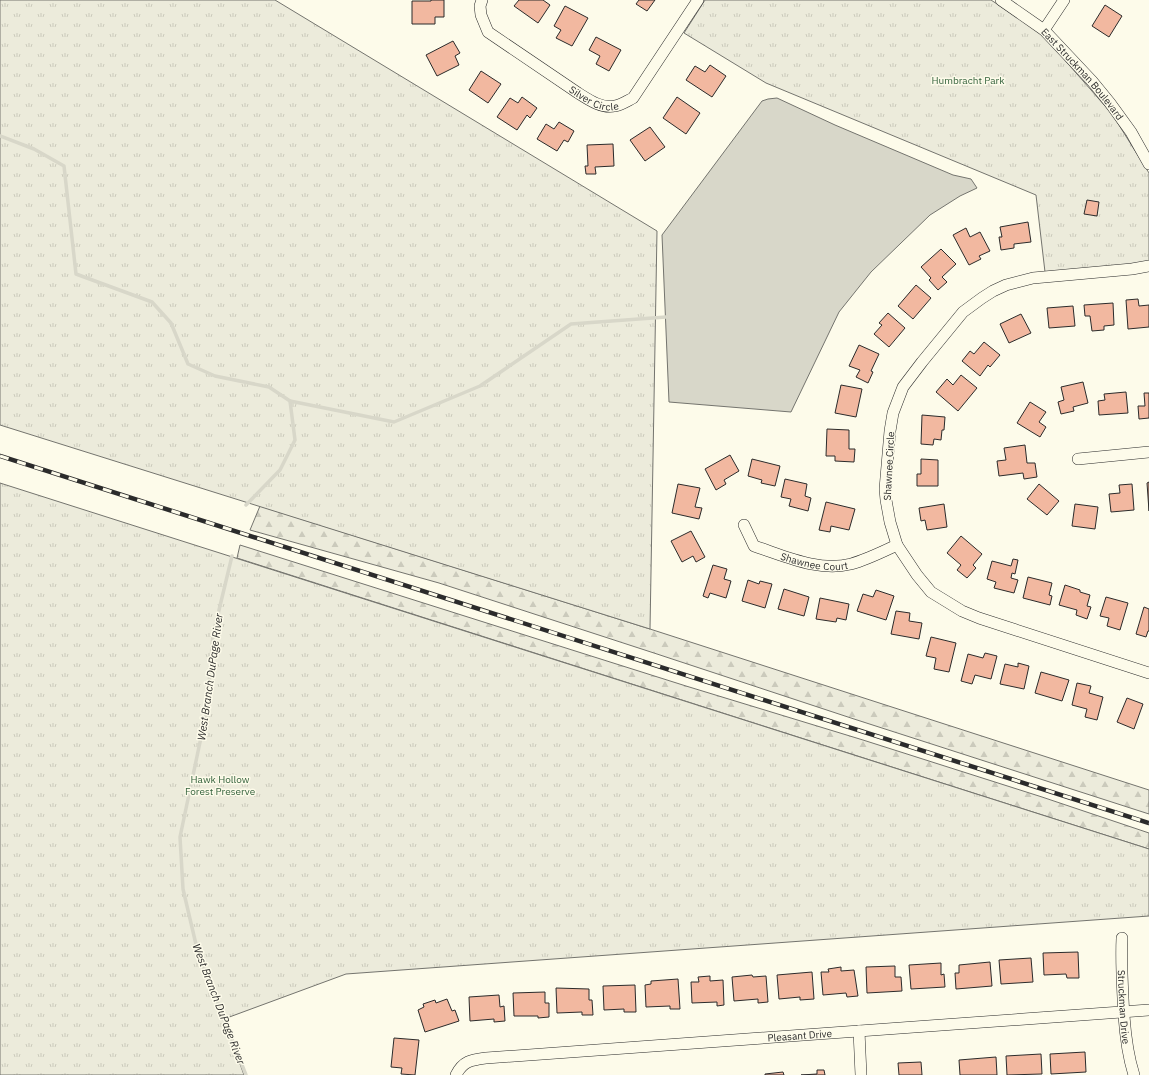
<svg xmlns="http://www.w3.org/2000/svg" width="1149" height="1075" viewBox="0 0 1149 1075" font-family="'IBM Plex Sans',sans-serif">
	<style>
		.forest { fill: url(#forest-firs); stroke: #74746e }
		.park { fill: url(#park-tufts); stroke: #74746e }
		.water { fill: #d8d7c9; stroke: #74746e }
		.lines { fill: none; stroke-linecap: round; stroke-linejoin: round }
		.stream { stroke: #d8d7c9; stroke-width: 3.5 }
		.building { fill: #f2b8a0; stroke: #2b2b2b }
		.street-casing { stroke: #2b2b2b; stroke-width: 12 }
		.street { stroke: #fdfbea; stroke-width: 11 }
		.rail-casing { stroke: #2b2b2b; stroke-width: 4.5 }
		.rail { stroke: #fdfbea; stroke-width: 3; stroke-dasharray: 9; stroke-linecap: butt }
		.labels { text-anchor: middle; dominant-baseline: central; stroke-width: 3; stroke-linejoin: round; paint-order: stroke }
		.street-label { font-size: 10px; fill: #2b2b2b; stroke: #fdfbea }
		.park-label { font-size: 10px; fill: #34623c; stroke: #fdfbea }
		.water-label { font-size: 11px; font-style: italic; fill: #2b2b2b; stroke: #fdfbea }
	</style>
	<defs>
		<pattern id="forest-firs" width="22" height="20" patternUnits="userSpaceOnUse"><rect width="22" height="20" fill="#ecebdb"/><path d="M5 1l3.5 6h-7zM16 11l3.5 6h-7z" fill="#cbcabc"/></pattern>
		<pattern id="park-tufts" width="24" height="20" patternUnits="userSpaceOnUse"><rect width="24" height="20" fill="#ecebdb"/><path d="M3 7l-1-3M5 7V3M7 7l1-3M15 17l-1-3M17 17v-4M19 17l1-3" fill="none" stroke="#cbcabc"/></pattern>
	</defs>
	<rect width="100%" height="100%" fill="#fdfbea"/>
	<!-- forest -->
	<g class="forest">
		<polygon points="260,506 650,629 1149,790 1149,814 854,719 657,654 439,583 250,530"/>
		<polygon points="240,545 686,686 863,740 1042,797 1149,833 1149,849 237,558"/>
	</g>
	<!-- park -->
	<g class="park">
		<polygon points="0,0 275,0 657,231 650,629 0,425"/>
		<polygon points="705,0 991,0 1042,34 1112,114 1149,173 1149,262 1135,265 1045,272 1036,195 766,83 684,33"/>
		<polygon points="0,483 1149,849 1149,916 346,974 224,1019 244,1075 0,1075"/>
	</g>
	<!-- water -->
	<polygon class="water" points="777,98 835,125 953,175 971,179 977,188 960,196 930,215 871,272 839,312 791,412 669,402 662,235 762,101 768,99"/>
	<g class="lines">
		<!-- stream -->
		<g class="stream">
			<polyline points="0,136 34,149 64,166 76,274 152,302 171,323 188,364 215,376 269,387 290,401 295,440 280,470 246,505"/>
			<polyline points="290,401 394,422 480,386 571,324 666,317"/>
			<polyline points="232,556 213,635 207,709 180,837 183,889 198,953 246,1075"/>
		</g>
	</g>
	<!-- building -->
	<g class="building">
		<polygon points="431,0 444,0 444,17 435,17 435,24 412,24 412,1 431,1"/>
		<polygon points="519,0 543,0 550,5 538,23 514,6"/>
		<polygon points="639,0 655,0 647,11 636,4"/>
		<polygon points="1105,5 1122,16 1109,37 1092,26"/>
		<polygon points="565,6 588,18 572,46 556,38 561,30 554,26"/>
		<polygon points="596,37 621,50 609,71 596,64 600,56 589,50"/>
		<polygon points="453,41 460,53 455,56 459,65 437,76 426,55"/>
		<polygon points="710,65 726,76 712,97 686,80 695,66 705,72"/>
		<polygon points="481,71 501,84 488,103 469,90"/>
		<polygon points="522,97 537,108 530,118 527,115 517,130 497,117 510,98 518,103"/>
		<polygon points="677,97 700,113 686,134 663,118"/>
		<polygon points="559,122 574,131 568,142 564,140 557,151 537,139 546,124 554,129"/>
		<polygon points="650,127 665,147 645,161 630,140"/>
		<polygon points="613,144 614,166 595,167 596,174 586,174 585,166 588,166 587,145"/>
		<polygon points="1087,200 1099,202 1097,216 1084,214"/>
		<polygon points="1028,222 1031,242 1014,244 1014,248 1001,250 999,237 1002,237 1000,227"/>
		<polygon points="966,228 970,237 980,232 990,251 979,256 981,259 969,265 953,235"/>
		<polygon points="941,249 956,264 942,277 947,282 938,290 929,280 931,278 921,267"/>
		<polygon points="916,285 931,298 913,319 898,306"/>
		<polygon points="1138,299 1139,306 1149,305 1149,327 1128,329 1126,300"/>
		<polygon points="1113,303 1114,325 1104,326 1104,330 1092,331 1090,316 1085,316 1084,305"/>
		<polygon points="1073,306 1075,326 1049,328 1047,308"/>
		<polygon points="888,313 905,328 889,347 874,334 882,325 879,323"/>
		<polygon points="1021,314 1031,333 1009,343 1000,324"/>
		<polygon points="984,342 1000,355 990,367 988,365 980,376 962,361 970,351 974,354"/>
		<polygon points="859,345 879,354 871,371 873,372 868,383 856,377 860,370 849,366"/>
		<polygon points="961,375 977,388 958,411 936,392 947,379 953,385"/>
		<polygon points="1083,382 1088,403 1073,407 1074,411 1061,414 1058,402 1064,400 1061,387"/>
		<polygon points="841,385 862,389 856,417 835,413"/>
		<polygon points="1126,392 1128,413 1099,415 1098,401 1105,400 1104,394"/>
		<polygon points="1144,393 1149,393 1149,418 1139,419 1138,406 1145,406"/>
		<polygon points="1030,402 1046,412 1039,422 1046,427 1040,437 1017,423"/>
		<polygon points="922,415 945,417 944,430 942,430 941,440 934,439 933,445 921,444"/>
		<polygon points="827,429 849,430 849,449 855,449 854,462 835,461 835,456 826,456"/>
		<polygon points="1025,445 1027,463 1035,463 1037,477 1024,479 1023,473 999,476 997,461 1006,460 1004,448"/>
		<polygon points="730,455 739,471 724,480 726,484 716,490 705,469"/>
		<polygon points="752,459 780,466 775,486 761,483 762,480 748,476"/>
		<polygon points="921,459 938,460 938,486 917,486 917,474 921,474"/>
		<polygon points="785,479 807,484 805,496 811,498 808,511 789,506 791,499 781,497"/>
		<polygon points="1149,482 1149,511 1147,483"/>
		<polygon points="678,484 700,488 695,507 702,508 699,519 672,513"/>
		<polygon points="1039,484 1059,501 1047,515 1027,499"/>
		<polygon points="1132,484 1134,510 1111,512 1109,494 1120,493 1119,485"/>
		<polygon points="826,502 855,509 849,530 831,526 830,532 819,530"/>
		<polygon points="944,504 947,527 927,530 925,520 921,521 919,508"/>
		<polygon points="1075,504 1098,507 1095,529 1072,526"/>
		<polygon points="691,531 705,557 696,562 693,556 682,562 671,541"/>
		<polygon points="961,536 982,554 973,565 976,568 967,578 957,570 961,565 947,553"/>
		<polygon points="1013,559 1018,560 1015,574 1012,573 1011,578 1018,580 1014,593 994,588 996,582 987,579 992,561 1011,566"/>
		<polygon points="713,565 727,569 724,579 731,581 726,598 710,593 708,598 703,596"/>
		<polygon points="1028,577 1052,583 1049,595 1052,596 1050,605 1023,598"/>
		<polygon points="748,580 759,584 760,581 772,584 765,608 742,601"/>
		<polygon points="1065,585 1080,590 1080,592 1090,595 1087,606 1091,607 1087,619 1076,615 1077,610 1059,605"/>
		<polygon points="784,589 809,597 804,616 778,609"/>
		<polygon points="876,590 894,596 886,620 857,611 863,594 873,597"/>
		<polygon points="1106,597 1128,603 1120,630 1107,626 1109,618 1100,616"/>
		<polygon points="820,598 849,604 846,620 837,618 836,622 816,619"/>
		<polygon points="1144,607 1149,609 1149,631 1148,631 1146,637 1136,634"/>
		<polygon points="896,611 910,613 909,621 922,623 919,639 891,634"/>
		<polygon points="931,637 956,643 949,672 934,669 936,658 926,656"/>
		<polygon points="985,653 997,656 991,679 975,675 972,684 961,681 968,654 983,658"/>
		<polygon points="1018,663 1029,666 1024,689 1000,684 1005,664 1018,667"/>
		<polygon points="1041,672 1069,680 1062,701 1035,693"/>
		<polygon points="1077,683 1091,686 1089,693 1103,697 1097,720 1085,717 1087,709 1072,705"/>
		<polygon points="1127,698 1143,704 1134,729 1117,722"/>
		<polygon points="1078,952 1079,978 1067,978 1066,974 1044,975 1043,953"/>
		<polygon points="1031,958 1033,982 1001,984 999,960"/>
		<polygon points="990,962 992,986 956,989 955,973 959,973 959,965"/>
		<polygon points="941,963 941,975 944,974 945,987 911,989 909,965"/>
		<polygon points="895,966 895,977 901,977 902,991 867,993 866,967"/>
		<polygon points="841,967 841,971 854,970 858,996 847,997 846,993 823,995 821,972 829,972 828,969"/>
		<polygon points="812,972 814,999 800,1000 800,997 779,999 777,975"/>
		<polygon points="752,975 753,977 766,976 768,1002 758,1003 758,999 734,1001 732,977"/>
		<polygon points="710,976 710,981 723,980 724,1005 717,1006 717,1002 692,1003 691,982 699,982 698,977"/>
		<polygon points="678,979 680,1009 670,1009 670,1006 646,1007 645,985 651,984 651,981"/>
		<polygon points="635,985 636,1012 624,1012 624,1009 604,1010 603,986"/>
		<polygon points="556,988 589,989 589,1000 592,1000 593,1015 582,1015 582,1012 557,1013"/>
		<polygon points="545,992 545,1003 549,1003 549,1017 538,1018 538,1016 514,1016 513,993"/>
		<polygon points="499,995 500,1007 504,1006 505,1021 494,1022 494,1019 470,1021 469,997"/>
		<polygon points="447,999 452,1011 455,1010 459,1021 425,1032 418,1010 424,1007 423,1004 435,1000 436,1003"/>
		<polygon points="394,1038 419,1040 415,1075 401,1074 402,1068 391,1067"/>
		<polygon points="1085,1052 1086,1072 1051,1074 1050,1054"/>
		<polygon points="1041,1054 1042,1074 1007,1075 1006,1056"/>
		<polygon points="996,1057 997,1075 960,1075 959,1060"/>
		<polygon points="921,1062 922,1075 899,1075 898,1063"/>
		<polygon points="817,1070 824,1070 825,1075 801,1075 817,1074"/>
		<polygon points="783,1072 784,1075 765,1075 765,1074"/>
	</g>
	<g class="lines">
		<defs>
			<g id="street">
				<path id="s1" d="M482,0L480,6L481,15L488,32L578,93C589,100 602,109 615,106C621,105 627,101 633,98L698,0"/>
				<path id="s2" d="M1001,0L1044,30L1092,81L1110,103L1131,132L1149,164"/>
				<polyline points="1044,30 1064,0"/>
				<polyline points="1149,266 1132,269 1033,278 1006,285 993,291 982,298 963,312 922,362 903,387 893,413 890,431 885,489 886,500 890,522 897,545 917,575 931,592 962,611 979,618 1149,673"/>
				<polyline points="1078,459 1149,452"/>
				<path id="s3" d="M744,525L754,546C785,556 818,572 851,564C866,560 882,552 897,545"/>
				<path id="s4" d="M1122,938C1121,958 1122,978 1123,998C1124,1024 1126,1050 1134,1075"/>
				<polyline points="859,1031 861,1075"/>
				<path id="s5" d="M456,1075C463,1061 471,1060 486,1058L1149,1010"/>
			</g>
		</defs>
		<!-- street casing -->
		<use href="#street" class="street-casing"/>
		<!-- street -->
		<use href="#street" class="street"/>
		<defs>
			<polyline id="rail" points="0,456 1149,823"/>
		</defs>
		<!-- rail casing -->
		<use href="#rail" class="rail-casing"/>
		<!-- rail -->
		<use href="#rail" class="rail"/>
	</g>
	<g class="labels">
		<!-- street labels -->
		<g class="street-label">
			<text stroke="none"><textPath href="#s2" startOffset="111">East Struckman Boulevard</textPath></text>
			<text stroke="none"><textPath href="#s1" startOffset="160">Silver Circle</textPath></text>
			<text transform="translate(889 466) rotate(-87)">Shawnee Circle</text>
			<text stroke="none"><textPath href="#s3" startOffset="86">Shawnee Court</textPath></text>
			<text stroke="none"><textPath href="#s4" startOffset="69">Struckman Drive</textPath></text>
			<text stroke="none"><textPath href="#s5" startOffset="351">Pleasant Drive</textPath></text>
		</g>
		<!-- park labels -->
		<g class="park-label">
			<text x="968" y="80">Humbracht Park</text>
			<text x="220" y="779">Hawk Hollow<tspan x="220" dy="12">Forest Preserve</tspan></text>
		</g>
		<!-- water labels -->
		<g class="water-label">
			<text transform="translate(210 677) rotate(-82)">West Branch DuPage River</text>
			<text transform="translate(219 1004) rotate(69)">West Branch DuPage River</text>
		</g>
	</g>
</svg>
